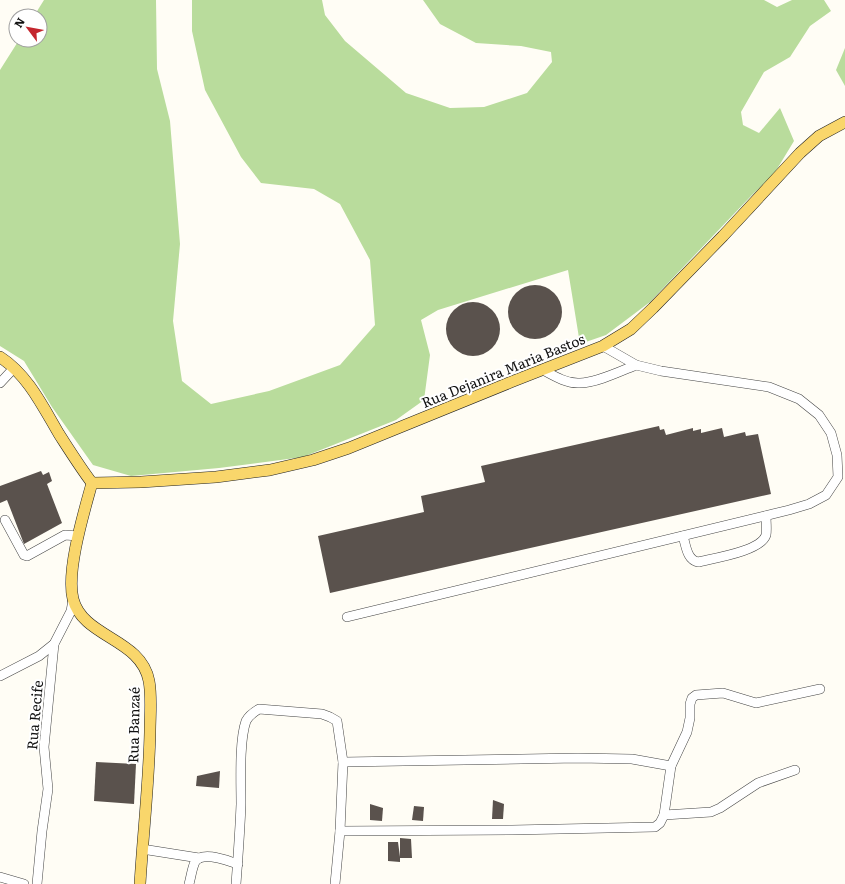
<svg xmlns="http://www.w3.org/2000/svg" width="845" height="884" viewBox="0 0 845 884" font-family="Literata,serif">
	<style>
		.forest { fill: #b9dc9c }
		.building { fill: #5a524d }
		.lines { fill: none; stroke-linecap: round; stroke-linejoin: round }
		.minor-casing { stroke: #444; stroke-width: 10 }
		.major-casing { stroke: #222; stroke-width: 12 }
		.minor { stroke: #fff; stroke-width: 9 }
		.major { stroke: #f9d66b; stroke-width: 11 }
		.labels { text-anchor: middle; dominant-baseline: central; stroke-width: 4; stroke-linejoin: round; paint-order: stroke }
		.street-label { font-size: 14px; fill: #111; stroke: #fff }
	</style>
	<rect width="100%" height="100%" fill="#fffdf5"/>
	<!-- forest -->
	<g class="forest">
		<polygon points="44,0 156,0 157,69 170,121 180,244 173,321 182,381 211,404 269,391 340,365 375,325 370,260 340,204 314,189 261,183 241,157 205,90 192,31 192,0 322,0 325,15 345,41 406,93 450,108 484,107 527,93 552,62 551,52 521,46 476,43 440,24 423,0 764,0 777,7 792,0 824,0 831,11 810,26 790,57 764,72 741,112 743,125 759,133 780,108 794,141 774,174 752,195 650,302 606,335 580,344 568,270 438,310 421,320 430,355 424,400 396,420 303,457 219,468 131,476 93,465 52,407 24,361 0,346 0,70 19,40 40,40 40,16 34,16"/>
		<polygon points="845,48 845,86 836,70"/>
	</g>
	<!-- building -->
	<g class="building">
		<circle cx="535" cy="312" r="27"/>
		<circle cx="473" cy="329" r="27"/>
		<polygon points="659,426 660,430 664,429 666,435 693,428 693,431 701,429 701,433 722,428 724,437 745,432 746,436 758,434 771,494 330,593 318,536 424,512 421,496 485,482 481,466"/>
		<polygon points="41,471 43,475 49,472 52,481 47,484 62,523 24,544 7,500 0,503 0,486"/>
		<polygon points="96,762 136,764 134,804 94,801"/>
		<polygon points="220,771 219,788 196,786 197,776"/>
		<polygon points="493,800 504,804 503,819 492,819"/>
		<polygon points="370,804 383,808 382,821 370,820"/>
		<polygon points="414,806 424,807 423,821 412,820"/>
		<polygon points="400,838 411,839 412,858 400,858 400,862 388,861 388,842 398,842 400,857"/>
	</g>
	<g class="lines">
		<defs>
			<g id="minor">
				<path d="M543,370C554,376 567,384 580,383C596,383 621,371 636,365"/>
				<polyline points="0,383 14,368"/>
				<polyline points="5,520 24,555 27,556 65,535 78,536"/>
				<path d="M683,536C686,546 687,560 698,562C715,558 761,551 766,535C767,529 766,522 766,516"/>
				<polyline points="347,617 789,510 809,504 826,495 838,477 837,455 831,433 819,415 799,399 769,387 661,371 636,365 603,346"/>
				<polyline points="0,676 39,656 54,644"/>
				<polyline points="343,762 578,758 632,759 671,766"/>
				<polyline points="664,815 711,812 720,808 758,783 795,770"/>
				<polyline points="340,831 512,830 655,827 660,823 664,815 671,766 687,732 690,718 690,704 692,698 696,695 723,693 756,703 820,689"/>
				<polyline points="142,849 199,858"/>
				<polyline points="0,877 24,884"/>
				<polyline points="37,884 42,831 48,789 44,747 54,644 71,611 73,600"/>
				<path d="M189,884C191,877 192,868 195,862C202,850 228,861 238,864"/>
				<path d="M236,884C238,857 240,831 241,804C241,782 239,741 246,721C249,715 254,712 259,709L322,714L330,717L337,721L343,762L340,831L335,884"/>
			</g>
			<g id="major">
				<path d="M0,357C28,375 43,407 59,434C70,451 80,467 92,483"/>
				<polyline points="92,483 141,482 216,477 270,470 313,460 349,448 511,382 603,346 631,329 653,308 723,236 800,153 819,136 845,122"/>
				<path d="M92,483C84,512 66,571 73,599C83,638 141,638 149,681C152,697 150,716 150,732C149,783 143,834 140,884"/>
			</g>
		</defs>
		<!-- minor casing -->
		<use href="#minor" class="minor-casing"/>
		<!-- major casing -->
		<use href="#major" class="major-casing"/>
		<!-- minor -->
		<use href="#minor" class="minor"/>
		<!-- major -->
		<use href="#major" class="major"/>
	</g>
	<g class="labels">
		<!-- street labels -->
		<g class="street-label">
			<text transform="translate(503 370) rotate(-22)">Rua Dejanira Maria Bastos</text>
			<text transform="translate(34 715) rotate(-85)">Rua Recife</text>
			<text transform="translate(133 725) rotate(-89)">Rua Banzaé</text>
		</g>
	</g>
	<!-- north arrow -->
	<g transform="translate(28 28) rotate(302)"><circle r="19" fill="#ffffff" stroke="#a0a0a0"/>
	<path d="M0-3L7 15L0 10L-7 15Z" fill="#c4262e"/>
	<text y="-6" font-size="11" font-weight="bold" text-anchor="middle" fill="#111111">N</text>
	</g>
</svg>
